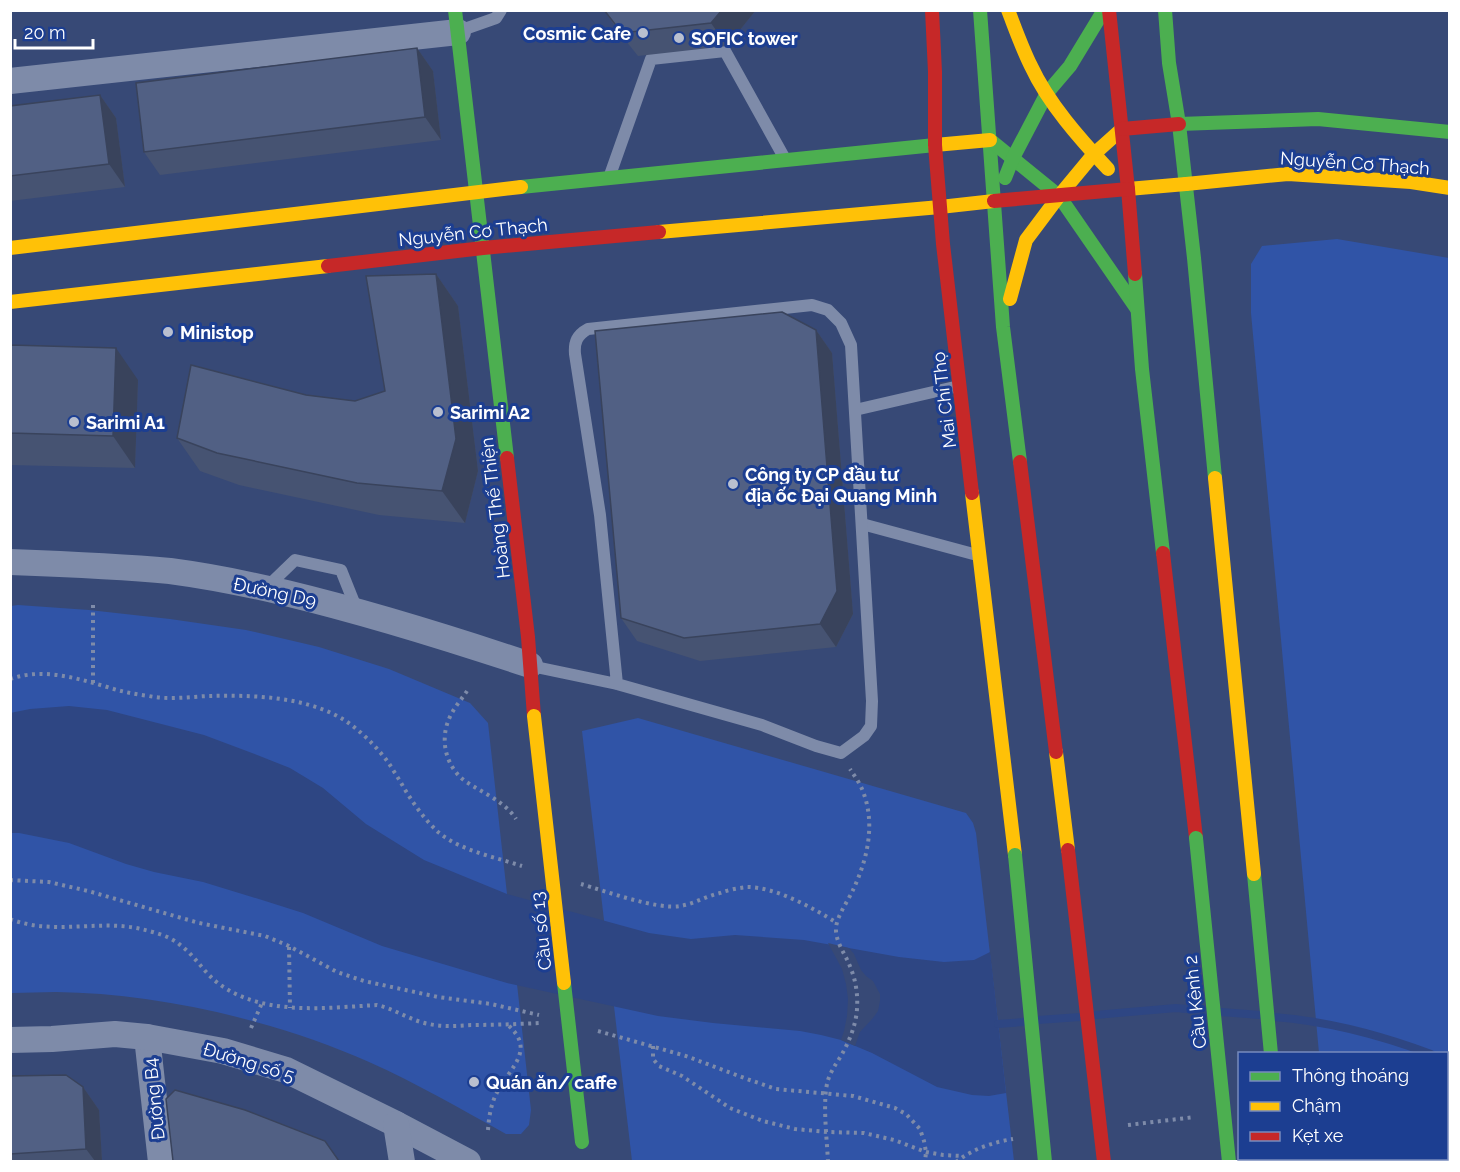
<svg xmlns="http://www.w3.org/2000/svg" width="1460" height="1172" viewBox="0 0 1460 1172" font-family="Raleway,sans-serif">
	<style>
		.green { fill: #3054a7 }
		.water { fill: #2e4683 }
		.pier { fill: #374976 }
		.lines { fill: none; stroke-linecap: round; stroke-linejoin: round }
		.stream { stroke: #2e4683; stroke-width: 8 }
		.path { stroke: #7e8ba9; stroke-width: 4; stroke-dasharray: 3 4.5; stroke-linecap: butt }
		.lane { stroke: #7e8ba9; stroke-width: 12 }
		.street { stroke: #7e8ba9; stroke-width: 26 }
		.fast { stroke: #4caf50; stroke-width: 14 }
		.slow { stroke: #ffc107; stroke-width: 14 }
		.jam { stroke: #c62828; stroke-width: 14 }
		.fast-bridge { stroke: #4caf50; stroke-width: 14 }
		.slow-bridge { stroke: #ffc107; stroke-width: 14 }
		.jam-bridge { stroke: #c62828; stroke-width: 14 }
		.wall { fill: #465372 }
		.shaded-wall { fill: #39435c }
		.building { fill: #516084; stroke: #39435c; stroke-width: 1.5 }
		.poi-dot { fill: #b9bfcf; stroke: #1c3e91; stroke-width: 2 }
		.labels { text-anchor: middle; dominant-baseline: central; stroke-width: 6; stroke-linejoin: round; paint-order: stroke }
		.poi-label { font-size: 18px; font-weight: bold; fill: #fff; stroke: #1c3e91; text-anchor: start }
		.street-label { font-size: 18px; fill: #fff; stroke: #1c3e91 }
	</style>
	<rect width="100%" height="100%" fill="#374976"/>
	<!-- green -->
	<g class="green">
		<polygon points="1337,239 1449,258 1449,1132 1446,1132 1446,1054 1319,1053 1251,313 1251,264 1262,246"/>
		<path d="M18,605L89,610L170,619L246,630L319,647L389,669L470,703L488,723L531,1110L529,1125L521,1134H506C461,1109 416,1083 369,1062C278,1021 157,993 56,992C41,992 26,993 11,993V606Z"/>
		<polygon points="638,718 966,813 973,823 976,833 1014,1161 632,1161 582,731"/>
	</g>
	<!-- water -->
	<polygon class="water" points="69,706 107,710 204,735 252,753 290,768 323,788 366,824 424,860 507,894 649,933 691,939 735,935 804,940 899,957 944,962 974,960 990,952 1006,1093 989,1096 972,1095 937,1087 872,1053 841,1040 821,1035 800,1031 713,1023 658,1016 507,983 382,946 303,913 262,900 203,882 154,872 126,864 69,843 19,833 11,833 10,713 30,709"/>
	<!-- pier -->
	<polygon class="pier" points="828,943 849,948 854,954 861,970 866,976 873,981 880,994 880,1001 878,1011 873,1018 860,1032 855,1046 841,1040 844,1031 847,1016 848,999 846,984 842,969"/>
	<g class="lines">
		<!-- stream -->
		<g class="stream">
			<polyline points="1221,1012 1260,1015"/>
			<polyline points="1095,1015 1176,1008 1206,1011"/>
			<path d="M1274,1017C1326,1021 1383,1036 1431,1054"/>
			<polyline points="1038,1020 1080,1017"/>
			<polyline points="998,1024 1023,1022"/>
			<polyline points="1446,1059 1450,1060"/>
		</g>
		<!-- path -->
		<g class="path">
			<path d="M10,679C43,668 72,677 104,686C119,691 133,694 149,696C168,700 188,697 208,696C252,695 302,696 341,718C359,729 375,745 388,762C392,768 396,775 400,781C410,799 423,818 438,832C461,851 495,857 522,866"/>
			<polyline points="93,683 93,603"/>
			<path d="M467,691C461,700 453,709 449,719C439,742 447,770 468,783C485,794 505,802 516,819"/>
			<polyline points="10,880 49,882 88,891 199,923 265,936 289,946 337,972 364,981 438,997 491,1004 539,1015"/>
			<path d="M581,884C605,891 657,910 680,906C694,904 706,896 720,893C728,890 738,888 747,887C776,887 813,908 837,923"/>
			<path d="M10,919C54,936 98,919 141,929C154,932 169,936 179,944C193,954 202,969 214,980C259,1017 323,1008 377,1005C395,1009 411,1021 429,1024C443,1027 457,1026 471,1025C495,1025 518,1024 541,1023"/>
			<polyline points="289,947 290,1008"/>
			<polyline points="251,1028 262,1003"/>
			<polyline points="598,1031 686,1056 747,1079 776,1089 853,1096 895,1108 906,1114 920,1129 924,1141 926,1152 925,1162"/>
			<polyline points="653,1046 653,1059 659,1066 682,1076 730,1108 763,1121 795,1129 827,1132 864,1133 894,1140 926,1152 943,1155 963,1156"/>
			<polyline points="1128,1125 1195,1117"/>
			<path d="M488,1130C489,1116 491,1102 499,1089C511,1067 535,1050 509,1026"/>
			<polyline points="1446,1149 1450,1149"/>
			<path d="M828,1162C827,1139 822,1100 828,1080C831,1071 836,1064 841,1056C849,1042 856,1025 857,1009C858,996 856,981 851,969C846,954 835,943 836,927C838,914 848,901 853,890C868,858 876,822 862,789C859,782 854,775 850,769"/>
			<path d="M956,1162C972,1149 994,1142 1013,1139"/>
		</g>
		<!-- lane -->
		<g class="lane">
			<polyline points="459,31 496,18 501,10"/>
			<polyline points="610,175 651,59 725,51 785,159"/>
			<polyline points="855,410 959,386"/>
			<polyline points="862,524 977,555"/>
			<polyline points="266,588 295,560 341,570 357,610"/>
			<path d="M531,666L617,684L762,725L816,746L841,753L864,736L871,726L872,701L851,345L841,323L828,310L812,305L588,329C577,335 574,342 575,354L600,515L617,684"/>
		</g>
		<!-- street -->
		<g class="street">
			<polyline points="10,81 458,32"/>
			<path d="M10,562C64,564 117,566 170,571C208,576 248,584 286,593C369,613 449,638 530,665"/>
			<polyline points="147,1037 161,1162"/>
			<polyline points="10,1040 52,1039 115,1034 147,1037 223,1051 286,1070 396,1124 468,1162"/>
			<polyline points="396,1124 402,1162"/>
		</g>
		<!-- fast -->
		<g class="fast">
			<polyline points="455,10 507,458"/>
			<polyline points="980,10 1003,327 1020,462"/>
			<polyline points="1165,10 1169,63 1179,124 1194,258 1215,478"/>
			<polyline points="1179,124 1318,119 1450,132"/>
			<polyline points="990,140 1059,196 1137,309"/>
			<polyline points="1005,178 1013,158 1047,93 1070,66 1104,10"/>
			<polyline points="521,187 935,145"/>
			<polyline points="1135,274 1142,369 1163,553"/>
			<polyline points="1254,874 1271,1054"/>
			<polyline points="1282,1158 1282,1162"/>
		</g>
		<!-- slow -->
		<g class="slow">
			<path d="M1008,10C1015,28 1022,48 1031,66C1048,103 1080,139 1108,169"/>
			<polyline points="935,145 990,140"/>
			<polyline points="1186,184 1288,174 1411,182 1450,188"/>
			<polyline points="1128,189 1186,184"/>
			<polyline points="940,207 994,201"/>
			<polyline points="659,232 940,207"/>
			<polyline points="10,248 521,187"/>
			<polyline points="1010,299 1026,240 1059,196 1093,155 1122,129"/>
			<polyline points="10,302 328,266"/>
			<polyline points="1215,478 1254,874"/>
			<polyline points="972,493 1015,855"/>
			<polyline points="1056,752 1068,850"/>
		</g>
		<!-- jam -->
		<g class="jam">
			<polyline points="932,10 935,72 935,145 943,244 972,493"/>
			<polyline points="1109,10 1128,189 1135,274"/>
			<polyline points="1122,129 1179,124"/>
			<polyline points="994,201 1128,189"/>
			<polyline points="328,266 483,248 659,232"/>
			<polyline points="507,458 528,637 534,716"/>
			<polyline points="1020,462 1056,752"/>
			<polyline points="1163,553 1196,838"/>
		</g>
		<!-- fast-bridge -->
		<g class="fast-bridge">
			<polyline points="1196,838 1229,1162"/>
			<polyline points="1015,855 1045,1162"/>
			<polyline points="564,983 582,1142"/>
		</g>
		<!-- slow-bridge -->
		<polyline class="slow-bridge" points="534,716 564,983"/>
		<!-- jam-bridge -->
		<polyline class="jam-bridge" points="1068,850 1104,1162"/>
	</g>
	<!-- wall -->
	<g class="wall">
		<polygon points="604,10 756,10 727,46 638,56 618,31"/>
		<polygon points="417,48 433,71 441,140 160,175 144,152"/>
		<polygon points="100,95 116,118 125,187 10,201 10,106"/>
		<polygon points="436,274 458,306 478,471 465,523 379,515 239,485 200,471 177,438 306,395 355,401 385,391"/>
		<polygon points="816,330 832,353 853,614 836,647 700,661 637,641 621,618"/>
		<polygon points="10,345 138,380 135,468 10,465"/>
		<polygon points="10,1076 83,1087 99,1110 102,1161 10,1161"/>
	</g>
	<!-- shaded-wall -->
	<g class="shaded-wall">
		<polygon points="722,10 756,10 727,46 711,23"/>
		<polygon points="417,48 433,71 441,140 425,117"/>
		<polygon points="100,95 116,118 125,187 109,164"/>
		<polygon points="436,274 458,306 478,471 465,523 442,491"/>
		<polygon points="816,330 832,353 853,614 836,647 820,624"/>
		<polygon points="116,348 138,380 135,468 113,436"/>
		<polygon points="83,1087 99,1110 102,1161 95,1161 86,1149"/>
	</g>
	<!-- building -->
	<g class="building">
		<polygon points="604,10 722,10 711,23 622,33"/>
		<polygon points="417,48 425,117 144,152 136,83"/>
		<polygon points="100,95 109,164 10,176 10,106"/>
		<polygon points="436,274 456,439 442,491 357,483 217,453 177,438 191,365 306,395 355,401 385,391 366,276"/>
		<polygon points="782,312 816,330 837,591 820,624 684,638 621,618 595,331"/>
		<polygon points="10,345 116,348 113,436 10,433"/>
		<polygon points="66,1075 83,1087 86,1149 10,1154 10,1076"/>
		<polygon points="175,1090 245,1110 325,1141 339,1161 173,1161 166,1099"/>
	</g>
	<!-- markers -->
	<g class="poi-dot">
		<circle cx="643" cy="33" r="6"/>
		<circle cx="679" cy="38" r="6"/>
		<circle cx="168" cy="332" r="6"/>
		<circle cx="438" cy="412" r="6"/>
		<circle cx="74" cy="422" r="6"/>
		<circle cx="733" cy="484" r="6"/>
		<circle cx="474" cy="1082" r="6"/>
	</g>
	<g class="labels">
		<!-- poi labels -->
		<g class="poi-label">
			<text x="631" y="33" text-anchor="end">Cosmic Cafe</text>
			<text x="691" y="38">SOFIC tower</text>
			<text x="180" y="332">Ministop</text>
			<text x="450" y="412">Sarimi A2</text>
			<text x="86" y="422">Sarimi A1</text>
			<text x="745" y="474">Công ty CP đầu tư<tspan x="745" dy="21">địa ốc Đại Quang Minh</tspan></text>
			<text x="486" y="1082">Quán ăn/ caffe</text>
		</g>
		<!-- street labels -->
		<g class="street-label">
			<text transform="translate(1355 163) rotate(4)">Nguyễn Cơ Thạch</text>
			<text transform="translate(473 232) rotate(-6)">Nguyễn Cơ Thạch</text>
			<text transform="translate(944 400) rotate(-97)">Mai Chí Thọ</text>
			<text transform="translate(495 508) rotate(-97)">Hoàng Thế Thiện</text>
			<text transform="translate(275 592) rotate(12)">Đường D9</text>
			<text transform="translate(541 931) rotate(-96)">Cầu số 13</text>
			<text transform="translate(1195 1002) rotate(-96)">Cầu Kênh 2</text>
			<text transform="translate(249 1062) rotate(17)">Đường số 5</text>
			<text transform="translate(154 1099) rotate(-96)">Đường B4</text>
		</g>
	</g>
	<!-- border -->
	<rect width="1460" height="1172" fill="none" stroke="#ffffff" stroke-width="24"/>
	<!-- legend -->
	<rect x="1238" y="1052" width="210" height="108" fill="#1c3e91" stroke="#778bbd" stroke-width="1.5"/>
	<rect x="1250" y="1072" width="30" height="9" fill="#4caf50" stroke="#778bbd" stroke-width="1.5"/>
	<text x="1292" y="1082" font-size="18" fill="#ffffff">Thông thoáng</text>
	<rect x="1250" y="1102" width="30" height="9" fill="#ffc107" stroke="#778bbd" stroke-width="1.5"/>
	<text x="1292" y="1112" font-size="18" fill="#ffffff">Chậm</text>
	<rect x="1250" y="1132" width="30" height="9" fill="#c62828" stroke="#778bbd" stroke-width="1.5"/>
	<text x="1292" y="1142" font-size="18" fill="#ffffff">Kẹt xe</text>
	<!-- scale -->
	<path d="M15 39v9h78v-9" fill="none" stroke="#ffffff" stroke-width="3"/>
	<text x="24" y="39" font-size="18" fill="#ffffff" stroke="#1c3e91" stroke-width="4.5" paint-order="stroke">20 m</text>
</svg>
